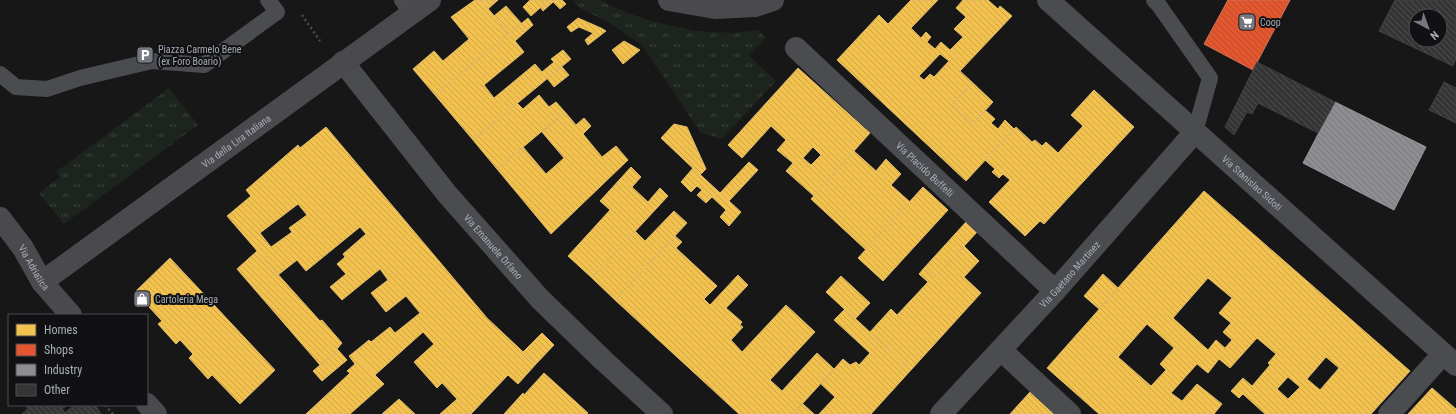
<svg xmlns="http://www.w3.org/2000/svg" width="1456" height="414" viewBox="0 0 1456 414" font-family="'Roboto Condensed',sans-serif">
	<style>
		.grass { fill: url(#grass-tufts) }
		.homes { fill: url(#homes-back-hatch); stroke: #dcbb6e; fill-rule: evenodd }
		.shops { fill: url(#shops-back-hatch); stroke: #d27157 }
		.industry { fill: url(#industry-back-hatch); stroke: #95979d }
		.building { fill: url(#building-back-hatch); stroke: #3f4043; fill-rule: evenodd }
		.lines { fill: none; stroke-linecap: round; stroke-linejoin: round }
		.path { stroke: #4d4e52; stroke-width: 2.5; stroke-dasharray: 2 3; stroke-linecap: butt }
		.lane { stroke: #4b4c50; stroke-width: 16 }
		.street { stroke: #4b4c50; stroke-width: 22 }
		.secondary { stroke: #4a4a4e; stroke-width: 22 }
		.labels { text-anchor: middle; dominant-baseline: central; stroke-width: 4; stroke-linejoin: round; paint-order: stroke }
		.poi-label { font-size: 10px; fill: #a8adb8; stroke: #111113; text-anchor: start }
		.street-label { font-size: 10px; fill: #a8adb8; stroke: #111113 }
	</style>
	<defs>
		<pattern id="grass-tufts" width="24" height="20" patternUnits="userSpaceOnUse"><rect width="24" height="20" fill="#1d241e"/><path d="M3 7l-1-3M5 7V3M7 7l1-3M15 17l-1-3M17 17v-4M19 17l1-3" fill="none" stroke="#3b413d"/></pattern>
		<pattern id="homes-back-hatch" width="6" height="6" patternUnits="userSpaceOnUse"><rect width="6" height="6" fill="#f2c14e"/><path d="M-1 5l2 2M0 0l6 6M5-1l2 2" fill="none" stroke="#cca549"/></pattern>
		<pattern id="shops-back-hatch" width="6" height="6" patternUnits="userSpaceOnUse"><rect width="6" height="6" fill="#e4572e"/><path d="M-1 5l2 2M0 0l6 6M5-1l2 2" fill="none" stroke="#b84e30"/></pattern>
		<pattern id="industry-back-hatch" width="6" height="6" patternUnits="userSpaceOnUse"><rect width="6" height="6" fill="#8d8d92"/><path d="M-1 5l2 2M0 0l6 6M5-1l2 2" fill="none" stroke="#76777b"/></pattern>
		<pattern id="building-back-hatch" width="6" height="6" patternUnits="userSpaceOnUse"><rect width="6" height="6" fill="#353536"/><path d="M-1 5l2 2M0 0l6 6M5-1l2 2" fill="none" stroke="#4f5051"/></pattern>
	</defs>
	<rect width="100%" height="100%" fill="#171717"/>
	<!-- grass -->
	<g class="grass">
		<polygon points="573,0 600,0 618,9 650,21 696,31 734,33 758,30 766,38 749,56 776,81 722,139 700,132 643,46 611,24 580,8"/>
		<polygon points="169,88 198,125 64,224 39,193 60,177 56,172"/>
	</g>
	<!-- homes -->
	<g class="homes">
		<polygon points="475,0 481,0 509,34 435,95 413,69 434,51 443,61 469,39 451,17"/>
		<polygon points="481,0 498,0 488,9"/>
		<polygon points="530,0 549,0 531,16 523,7"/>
		<polygon points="549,0 562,0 566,4 560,9 553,2 543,11 540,7"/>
		<path d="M911,0H938L911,28L921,38L926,32L931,37L927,42L935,49L941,42L950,50L963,37L954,29L966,17L956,8L963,0H988L998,9L1000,6L1012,16L960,71L973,83L952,105L973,124L986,111L995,119L991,123L998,129L1005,120L1014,129L966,181L837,60L879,15L888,24ZM940,54L949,61L934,77L930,74L924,80L919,76Z"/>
		<polygon points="506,6 522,24 509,34 494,16"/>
		<polygon points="528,18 533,25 515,41 524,52 484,85 494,98 535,64 542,72 554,62 551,59 563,50 571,59 473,140 435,95"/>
		<polygon points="578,18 601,28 606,31 588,45 585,40 593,33 579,27 571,32 567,27"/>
		<polygon points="624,41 640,50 623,64 612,50"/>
		<polygon points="562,67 569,75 554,87 547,78"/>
		<path d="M798,68L870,133L814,196L786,171L793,163L777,150L786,140L771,126L742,158L728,145ZM813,147L821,155L811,165L803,158Z"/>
		<polygon points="973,83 993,102 973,124 952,105"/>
		<polygon points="1094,90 1134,127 1044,224 1040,221 1025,236 989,202 1010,180 1003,174 999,178 992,172 995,169 985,160 1016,127 1032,142 1035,140 1042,146 1046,142 1058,153 1083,126 1071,115"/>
		<polygon points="539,95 549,107 556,102 565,112 497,169 473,140 517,103 523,109"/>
		<polygon points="565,112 576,125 584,118 591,126 583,134 602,157 616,146 628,160 551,234 497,169 523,147 546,174 564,158 542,132"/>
		<polygon points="674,124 687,127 706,169 700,175 661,138"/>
		<path d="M326,127L487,318L536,364L518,384L508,375L471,414H440L457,399L442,383L437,388L414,362L434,344L423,332L375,375L353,353L369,340L371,342L390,327L395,333L420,313L406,296L386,312L371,293L388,280L380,269L342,300L330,287L346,274L337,264L345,257L343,254L366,234L360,227L306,271L297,260L278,275L227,216L251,196L246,190L298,145L300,148ZM298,204L307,215L289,228L292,232L271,247L260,233Z"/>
		<polygon points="854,151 876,171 886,159 901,174 891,185 910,202 866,250 811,199"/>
		<polygon points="749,162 758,170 729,201 720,193"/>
		<polygon points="631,167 641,177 632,187 648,202 660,188 668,196 592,278 568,256 610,210 600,201"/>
		<polygon points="693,168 718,191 706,203 697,195 702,190 697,186 691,192 681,182"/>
		<polygon points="923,187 948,210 883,281 858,258"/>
		<polygon points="718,191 741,212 729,226 720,217 726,210 712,197"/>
		<path d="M1204,191L1410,371L1371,414H1265L1243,394L1239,398L1231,391L1243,378L1252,386L1270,365L1268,363L1276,354L1257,338L1230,368L1219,359L1208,373L1197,364L1171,393L1182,401L1197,384L1222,404L1214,414H1099L1047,368ZM1208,278L1232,298L1219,313L1231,323L1223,332L1232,340L1225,348L1216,340L1208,350L1173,318ZM1147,324L1174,348L1160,364L1166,370L1151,386L1118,357ZM1326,357L1339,368L1320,390L1307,379ZM1288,377L1300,387L1288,399L1277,389Z"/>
		<polygon points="674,211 687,223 615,300 592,278 635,231 645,241"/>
		<polygon points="966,222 977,232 935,278 924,268"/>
		<polygon points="675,236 682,242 676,248 717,286 704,299 710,305 738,275 748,285 726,308 742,322 740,325 743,327 731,340 742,352 786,305 815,332 770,380 782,391 817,353 834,369 793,414 739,414 615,300"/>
		<polygon points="964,246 979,261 964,277 981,293 911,370 870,332 891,309 897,315 928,282 919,274 924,268 935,278"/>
		<polygon points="257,251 320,321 322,320 342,343 337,349 338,350 320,365 237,269"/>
		<polygon points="170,258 275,370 240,404 212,375 208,379 189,358 193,354 180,340 176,344 158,324 162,321 135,292"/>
		<polygon points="1103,274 1118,288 1099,309 1084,296"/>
		<polygon points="841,276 870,303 855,319 826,292"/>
		<polygon points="845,309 911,370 871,414 819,414 835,397 821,384 843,359 850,365 856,362 859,365 870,353 834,320"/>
		<polygon points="542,333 554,345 536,364 523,352"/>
		<polygon points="338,350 347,360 322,381 313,371"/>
		<polygon points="353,353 384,384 350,414 306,414 350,373 347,371 355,364 349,356"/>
		<polygon points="544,373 588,413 587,414 504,414 523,393 524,395"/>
		<polygon points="1432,388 1456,409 1456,414 1408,414"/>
		<polygon points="1030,392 1055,414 1010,414"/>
		<polygon points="399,399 415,414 382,414"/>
		<polygon points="803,404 814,414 793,414"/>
	</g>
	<!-- shops -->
	<polygon class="shops" points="1228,0 1290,0 1253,70 1204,44"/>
	<!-- industry -->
	<polygon class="industry" points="1335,102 1426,147 1394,210 1303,163"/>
	<!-- building -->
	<g class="building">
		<path d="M1395,0H1456V59L1453,66L1379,31ZM1422,9L1435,16H1440V18L1444,20L1440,29V40H1434L1431,46L1416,40L1409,35L1416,21V16H1419Z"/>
		<polygon points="1257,62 1335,102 1318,133 1258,103 1252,114 1247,112 1234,135 1225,127"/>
		<polygon points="1444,82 1456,88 1456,123 1429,110"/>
		<polygon points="25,405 67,405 62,409 65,413 63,414 22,414 28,409"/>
		<polygon points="75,405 85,405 92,414 63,414"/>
		<polygon points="85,405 95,405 101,414 92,414"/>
	</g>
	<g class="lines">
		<!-- path -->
		<g class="path">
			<polyline points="302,15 320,41"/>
			<polyline points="105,405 113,414"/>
		</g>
		<!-- lane -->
		<g class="lane">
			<polyline points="402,0 412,13"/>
			<polyline points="1154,0 1158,4 1210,78 1195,132"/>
			<polyline points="0,74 16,87 47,89 80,78 152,61 204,65 277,12 268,0"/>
		</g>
		<!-- street -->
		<g class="street">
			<path id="s1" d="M1048,0L1456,365"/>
			<path id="s2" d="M796,48L1055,291"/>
			<path id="s3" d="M343,62L447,194L540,299L604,361L662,414"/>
			<polyline points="1001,350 1070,414"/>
			<path id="s4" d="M941,414L1055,291L1195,132"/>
			<polyline points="1389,414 1443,354"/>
		</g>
		<!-- secondary -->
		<g class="secondary">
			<polyline points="669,0 715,8 755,6 773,0"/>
			<path id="s5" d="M0,218L23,248L42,282L71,315"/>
			<path id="s6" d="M42,282L430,0"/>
			<polyline points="147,404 156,414"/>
		</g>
	</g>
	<!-- icons -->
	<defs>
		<symbol id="supermarket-square" viewBox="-11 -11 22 22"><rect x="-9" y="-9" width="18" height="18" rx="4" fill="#757880" stroke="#111113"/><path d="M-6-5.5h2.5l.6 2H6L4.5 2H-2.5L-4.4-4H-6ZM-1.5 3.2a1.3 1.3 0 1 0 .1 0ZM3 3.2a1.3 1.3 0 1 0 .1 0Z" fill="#fff"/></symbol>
		<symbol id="parking-square" viewBox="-11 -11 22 22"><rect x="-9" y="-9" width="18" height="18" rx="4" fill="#757880" stroke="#111113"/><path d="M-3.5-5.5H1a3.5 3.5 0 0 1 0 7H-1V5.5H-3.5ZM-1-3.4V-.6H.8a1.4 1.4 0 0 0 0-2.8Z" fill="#fff"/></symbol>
		<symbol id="shop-square" viewBox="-11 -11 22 22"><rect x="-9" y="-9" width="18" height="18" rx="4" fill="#757880" stroke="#111113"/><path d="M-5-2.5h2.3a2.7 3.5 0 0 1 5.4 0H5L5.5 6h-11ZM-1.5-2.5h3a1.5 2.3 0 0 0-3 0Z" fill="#fff"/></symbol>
	</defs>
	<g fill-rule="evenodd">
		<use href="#supermarket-square" x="1237" y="12" width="20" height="20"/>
		<use href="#parking-square" x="135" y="45" width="20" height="20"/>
		<use href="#shop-square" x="132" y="289" width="20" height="20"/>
	</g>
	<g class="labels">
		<!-- poi labels -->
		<g class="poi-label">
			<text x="1260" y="22">Coop</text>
			<text x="158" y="49">Piazza Carmelo Bene<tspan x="158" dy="12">(ex Foro Boario)</tspan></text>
			<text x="155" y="299">Cartoleria Mega</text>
		</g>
		<!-- street labels -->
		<g class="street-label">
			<text stroke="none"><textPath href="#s6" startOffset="240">Via della Lira Italiana</textPath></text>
			<text stroke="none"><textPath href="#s2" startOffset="177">Via Placido Buffelli</textPath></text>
			<text stroke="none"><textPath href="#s1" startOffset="274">Via Stanislao Sidoti</textPath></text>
			<text stroke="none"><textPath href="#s3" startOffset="238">Via Emanuele Orfano</textPath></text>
			<text stroke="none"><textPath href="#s5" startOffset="60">Via Adriatica</textPath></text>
			<text stroke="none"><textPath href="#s4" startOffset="190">Via Gaetano Martinez</textPath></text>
		</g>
	</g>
	<!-- legend -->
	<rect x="8" y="314" width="140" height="92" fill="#111113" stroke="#4d4f55"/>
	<rect x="16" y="324" width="20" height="12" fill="#f2c14e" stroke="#4d4f55"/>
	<text x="44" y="334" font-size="12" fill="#a8adb8">Homes</text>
	<rect x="16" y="344" width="20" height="12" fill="#e4572e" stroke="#4d4f55"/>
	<text x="44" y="354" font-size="12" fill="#a8adb8">Shops</text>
	<rect x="16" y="364" width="20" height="12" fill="#8d8d92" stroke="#4d4f55"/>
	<text x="44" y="374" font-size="12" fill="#a8adb8">Industry</text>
	<rect x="16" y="384" width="20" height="12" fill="#353536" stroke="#4d4f55"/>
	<text x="44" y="394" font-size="12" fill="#a8adb8">Other</text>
	<!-- north arrow -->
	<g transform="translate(1428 28) rotate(139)"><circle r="19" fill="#111113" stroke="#4d4f55"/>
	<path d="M0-3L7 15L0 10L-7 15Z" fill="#757880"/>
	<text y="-6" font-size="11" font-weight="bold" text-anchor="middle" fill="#a8adb8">N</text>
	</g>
</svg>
